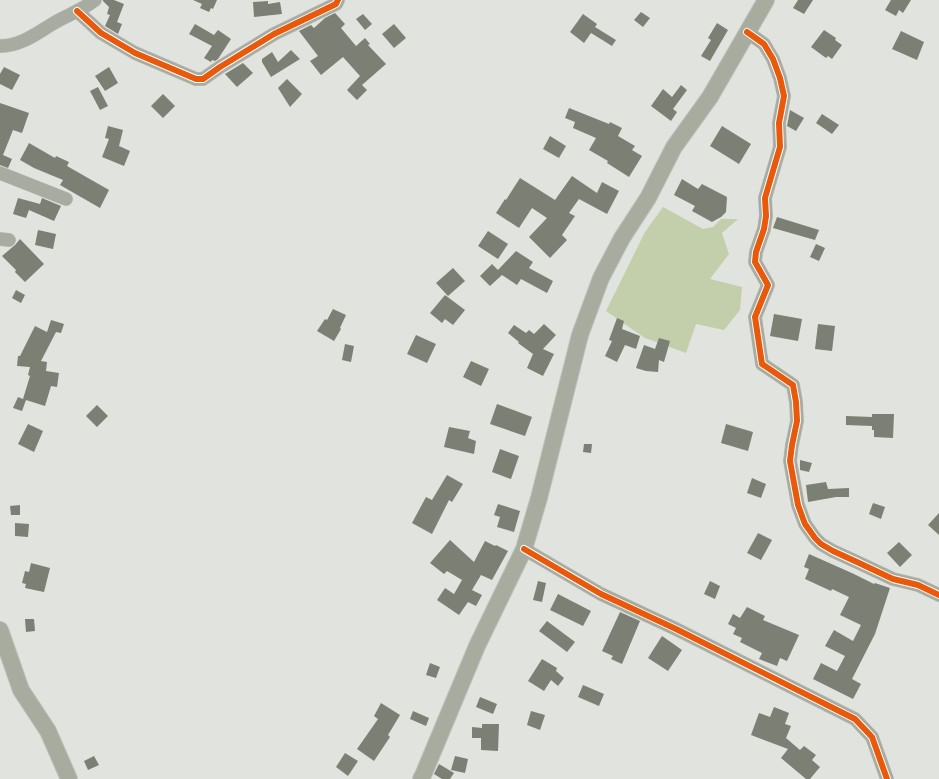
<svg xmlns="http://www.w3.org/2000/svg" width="939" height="779" viewBox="0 0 939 779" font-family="'Noto Serif',serif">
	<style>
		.green { fill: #c3cfaa }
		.building { fill: #7c7f73 }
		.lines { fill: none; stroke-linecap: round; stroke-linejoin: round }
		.minor-casing { stroke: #bfc0be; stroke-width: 14 }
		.major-casing { stroke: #bfc0be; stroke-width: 18 }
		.minor { stroke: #a7aba0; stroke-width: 13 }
		.major { stroke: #a8ac9f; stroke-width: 16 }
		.cycleway-casing { stroke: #fff; stroke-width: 8 }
		.cycleway { stroke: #e8590c; stroke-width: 6 }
	</style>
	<rect width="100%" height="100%" fill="#e1e3df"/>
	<!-- green -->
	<polygon class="green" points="663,207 703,229 713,227 721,219 738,219 722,233 729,254 710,279 742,287 740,310 724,330 696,324 686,353 645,338 606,311 645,232"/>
	<!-- building -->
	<g class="building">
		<polygon points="103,0 114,0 124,4 117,22 122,24 118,34 105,26 110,15 107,14 109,7 103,1"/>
		<polygon points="193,0 217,0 213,9 211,8 209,12 200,8 202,4"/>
		<polygon points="798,0 813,0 804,14 793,8"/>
		<polygon points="891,0 911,0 903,13 899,10 896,16 885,10"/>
		<polygon points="268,1 268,4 280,2 282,14 254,17 253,2"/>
		<polygon points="641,12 650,18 643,27 634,20"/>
		<polygon points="335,13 345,24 341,28 356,46 365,38 370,44 368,45 386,64 362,85 367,90 357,100 347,90 360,76 343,57 321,75 310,61 318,56 299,31 311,25 314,28 325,18"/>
		<polygon points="363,14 372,24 365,30 356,19"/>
		<polygon points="583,14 597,24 595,27 616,40 612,46 591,33 584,43 570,32"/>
		<polygon points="717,23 728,30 710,61 701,56 711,40 708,38"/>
		<polygon points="195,24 214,35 218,30 231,39 218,59 215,61 212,60 211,62 204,58 212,46 189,34"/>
		<polygon points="394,24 406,38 394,48 382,34"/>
		<polygon points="824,30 836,38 835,40 842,45 832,59 828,56 826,58 811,47"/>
		<polygon points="901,31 924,42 917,60 892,49"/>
		<polygon points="291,50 300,59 271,77 262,62 262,59 272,52 278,62"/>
		<polygon points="243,63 253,73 237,87 225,74"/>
		<polygon points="4,67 20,75 12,90 0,84 0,74"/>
		<polygon points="109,67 118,83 105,91 95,76"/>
		<polygon points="287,79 302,94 290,107 278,88"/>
		<polygon points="681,85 687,90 673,109 677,112 671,121 651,106 663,89 672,97"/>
		<polygon points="98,87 108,106 100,110 90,91"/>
		<polygon points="163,94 175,106 163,118 151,106"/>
		<polygon points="0,103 29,113 22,133 13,130 3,155 12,159 8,168 0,165"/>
		<polygon points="569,108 609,124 610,122 622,128 618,136 635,146 632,150 642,156 629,177 607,163 608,161 589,150 596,138 573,128 575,122 565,118"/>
		<polygon points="790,110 804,118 796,131 787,126"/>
		<polygon points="822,114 839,125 832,134 816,123"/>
		<polygon points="108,126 123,130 119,146 130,151 124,166 102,157 109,139 105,138"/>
		<polygon points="722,126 751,144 739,164 710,146"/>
		<polygon points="550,136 566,146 559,158 543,149"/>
		<polygon points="29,143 55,158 56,156 69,162 67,166 109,190 100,208 60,185 63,180 34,168 20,160"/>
		<polygon points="572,176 597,193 602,182 619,191 607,214 579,199 569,213 575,216 562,235 567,240 550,258 529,237 547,218 532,208 519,228 496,213 505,199 506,200 520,178 555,200"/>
		<polygon points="682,179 698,189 702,184 727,197 726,212 721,217 712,222 692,211 695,206 674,195"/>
		<polygon points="18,198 40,204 42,198 61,206 54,221 29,210 26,218 13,214"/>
		<polygon points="777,217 819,230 815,240 773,228"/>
		<polygon points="38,230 56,234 53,249 35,245"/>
		<polygon points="488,231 508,244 498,259 478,246"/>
		<polygon points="20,239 44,264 25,282 15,272 16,270 2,256 15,245"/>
		<polygon points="816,244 825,248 819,261 810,257"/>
		<polygon points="516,251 533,262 529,268 553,281 547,293 521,279 517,285 502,275 490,286 480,276 492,264 498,270"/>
		<polygon points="453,268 465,281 448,296 436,283"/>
		<polygon points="16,290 25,295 21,303 12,298"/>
		<polygon points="445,295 465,310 453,325 445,319 442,323 430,313"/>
		<polygon points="333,309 346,315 340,328 341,329 334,341 317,331 325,319 327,320"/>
		<polygon points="774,314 802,319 798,341 770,336"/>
		<polygon points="617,318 624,321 622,329 640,336 636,349 625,345 617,362 605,356 612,341 609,340"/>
		<polygon points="51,320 64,324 61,333 56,332 41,361 47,362 46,371 59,373 57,387 51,386 45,406 26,400 22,411 13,408 18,397 23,399 30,376 28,375 30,367 17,366 18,356 20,356 35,326 47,332"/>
		<polygon points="544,324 556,335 543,349 554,354 543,376 527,368 533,354 518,343 519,342 508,333 514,325 526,333 529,330 534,334"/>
		<polygon points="818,324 835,326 832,351 815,349"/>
		<polygon points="416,335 436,344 427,363 407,354"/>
		<polygon points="659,338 670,341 664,362 659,360 658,372 646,371 636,368 644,345 655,349"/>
		<polygon points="345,344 354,346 351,362 342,360"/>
		<polygon points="471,361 489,369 481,386 463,377"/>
		<polygon points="497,404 532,417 525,436 490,424"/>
		<polygon points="97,405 108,416 97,427 86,416"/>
		<polygon points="872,414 894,414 893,438 874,437 874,430 872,430 872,426 846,425 846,416 872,417"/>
		<polygon points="28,424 43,431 34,452 18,444"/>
		<polygon points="726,424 753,432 748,451 721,443"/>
		<polygon points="449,427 470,431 468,438 476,441 474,454 444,447"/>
		<polygon points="584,444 592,444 591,453 583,452"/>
		<polygon points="500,449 519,456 511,479 492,472"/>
		<polygon points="800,460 812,463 809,472 800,470"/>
		<polygon points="447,475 463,484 452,502 449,500 432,534 412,523 426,497 432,500"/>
		<polygon points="752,478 766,484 761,498 747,493"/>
		<polygon points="826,482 828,489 849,488 849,497 836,497 808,502 806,485"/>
		<polygon points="873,503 885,507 881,519 869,514"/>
		<polygon points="498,504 520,511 514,532 497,527 500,517 494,515"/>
		<polygon points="20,505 20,515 11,515 10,506"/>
		<polygon points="939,513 939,535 928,525"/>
		<polygon points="15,523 29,524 28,537 15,536"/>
		<polygon points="758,533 772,540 761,560 747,553"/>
		<polygon points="450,540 474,562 485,541 495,546 496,545 508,551 492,580 481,575 472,590 482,595 476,606 468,602 459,615 437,600 445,588 454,594 462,580 447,571 444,574 430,563"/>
		<polygon points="899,542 912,555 900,567 887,553"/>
		<polygon points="809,554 854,574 874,584 875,583 890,588 875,634 852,679 861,684 853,699 813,679 821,663 837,671 845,656 825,646 834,630 853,641 861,625 840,615 849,597 832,589 831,591 805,579 809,569 804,567"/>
		<polygon points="31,563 50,568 44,592 25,588 26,584 22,583 25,571 29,572"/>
		<polygon points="538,581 546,583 542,602 533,600"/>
		<polygon points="710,581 720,586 715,599 704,594"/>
		<polygon points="558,594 591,611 583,626 550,610"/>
		<polygon points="747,607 765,616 763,620 799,635 787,661 780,658 777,666 759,659 762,653 740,642 742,638 733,634 736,628 728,624 733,614 740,618"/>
		<polygon points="620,612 640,621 622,664 611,659 613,656 602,651"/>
		<polygon points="25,619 34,619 35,631 26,632"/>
		<polygon points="547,621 575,642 567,652 539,631"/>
		<polygon points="662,636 682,650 668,671 648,658"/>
		<polygon points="542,659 557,668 556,671 564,678 558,686 551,680 544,691 528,681"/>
		<polygon points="430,663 440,667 436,678 426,675"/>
		<polygon points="583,685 604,694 599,706 578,697"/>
		<polygon points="480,697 497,704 493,714 476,707"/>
		<polygon points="381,703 400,715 388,735 390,737 374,761 357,749 378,719 374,716"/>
		<polygon points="774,707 789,713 785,724 791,726 786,738 800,750 804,746 816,755 812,760 820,767 810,779 806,779 781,758 788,749 751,735 759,713 770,717"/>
		<polygon points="413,711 429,718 426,726 410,719"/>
		<polygon points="531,711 545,715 540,730 527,725"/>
		<polygon points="482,724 499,724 498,751 481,750 481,738 472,738 472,727 482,728"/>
		<polygon points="345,753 358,761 348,776 336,767"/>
		<polygon points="94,756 99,765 88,770 84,761"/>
		<polygon points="455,756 468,759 465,773 451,770"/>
		<polygon points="439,764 454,773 450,779 442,779 434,774"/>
	</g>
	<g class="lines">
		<defs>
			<g id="minor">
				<polyline points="77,11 101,33 135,53 196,79 203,79 220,67 274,34 336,4 338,0"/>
				<polyline points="747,32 764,44 773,59 780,78 784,96 779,123 780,147 765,198 766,216 764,229 756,252 755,262 768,285 755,317 762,364 793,385 796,402 797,421 792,445 790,461 798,505 805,524 815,538 821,544 833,551 857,562 893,579 918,585 939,595"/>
				<path d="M0,46C21,46 37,33 54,23C68,15 82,10 95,0"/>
				<polyline points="0,173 66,199"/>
				<polyline points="0,239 9,240"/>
				<polyline points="524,549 601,594 676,629 855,719 872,737 887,779"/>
			</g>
			<g id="major">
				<polyline points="0,630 21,690 48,731 69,779"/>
				<polyline points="421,779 424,773 477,646 524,549 539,498 580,335 601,278 622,238 648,198 674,147 710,97 766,0"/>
			</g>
		</defs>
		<!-- minor casing -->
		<use href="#minor" class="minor-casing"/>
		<!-- major casing -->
		<use href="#major" class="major-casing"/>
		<!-- minor -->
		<use href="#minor" class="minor"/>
		<!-- major -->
		<use href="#major" class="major"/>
		<defs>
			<g id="cycleway">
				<polyline points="77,11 101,33 135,53 196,79 203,79 220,67 274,34 336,4 338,0"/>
				<polyline points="747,32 764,44 773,59 780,78 784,96 779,123 780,147 765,198 766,216 764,229 756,252 755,262 768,285 755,317 762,364 793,385 796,402 797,421 792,445 790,461 798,505 805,524 815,538 821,544 833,551 857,562 893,579 918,585 939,595"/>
				<polyline points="524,549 601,594 676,629 855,719 872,737 887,779"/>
			</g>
		</defs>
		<!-- cycleway casing -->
		<use href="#cycleway" class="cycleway-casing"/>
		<!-- cycleway -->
		<use href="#cycleway" class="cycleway"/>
	</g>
</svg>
